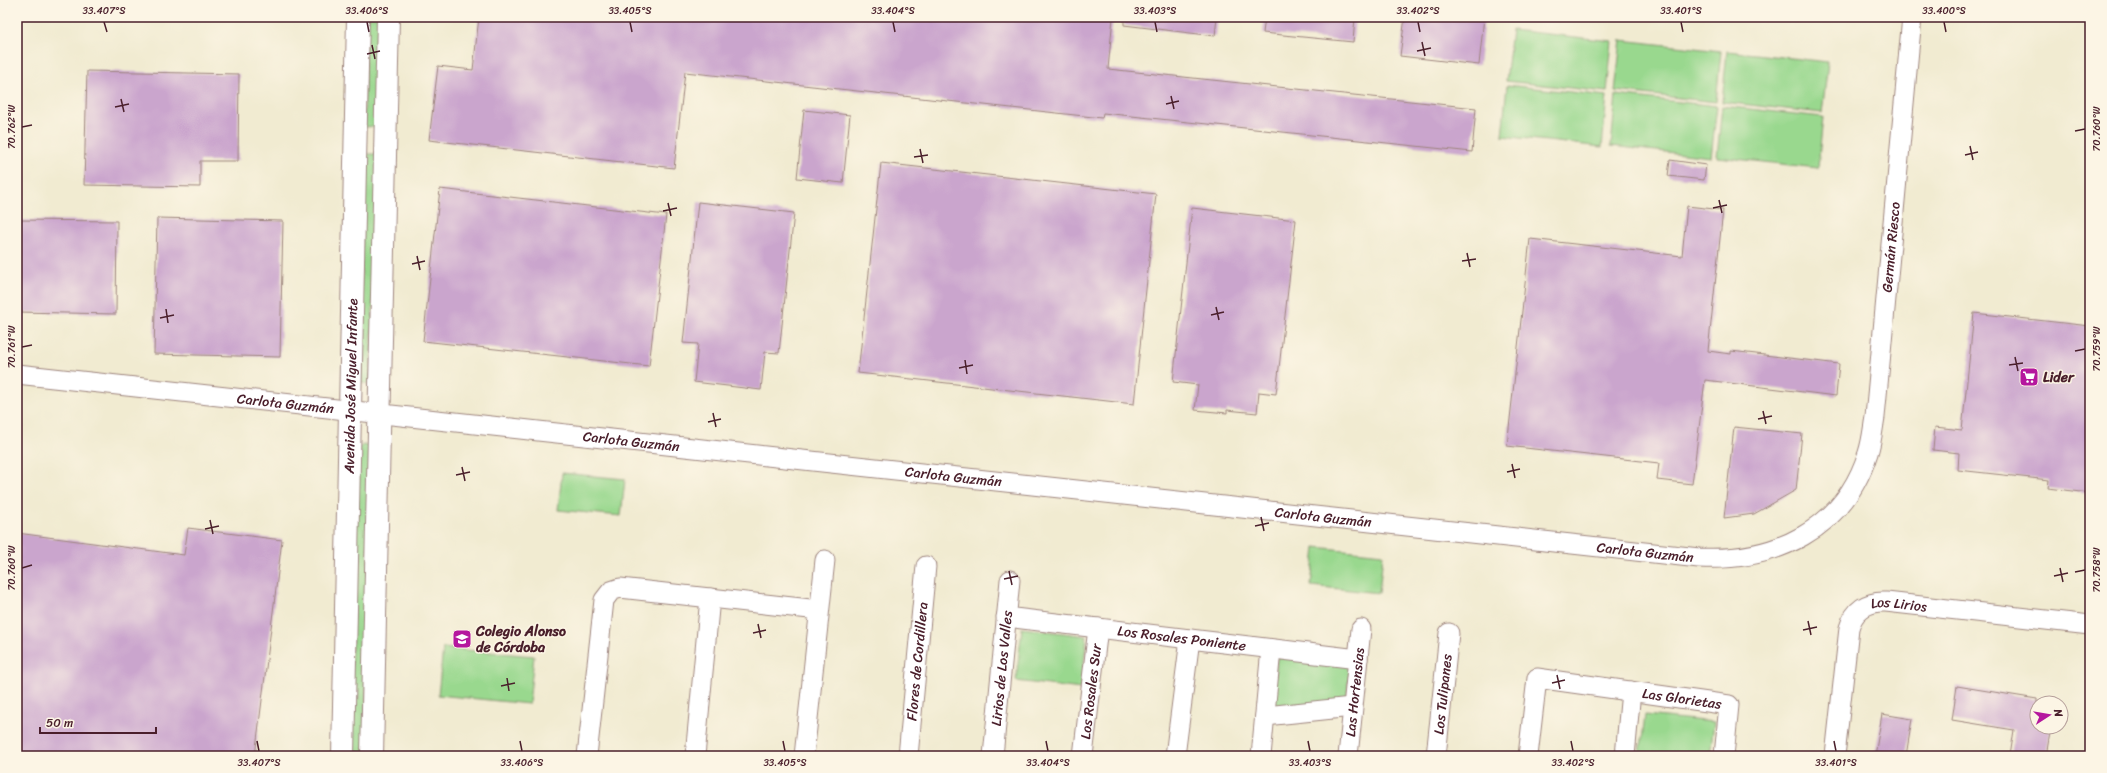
<svg xmlns="http://www.w3.org/2000/svg" width="2107" height="773" viewBox="0 0 2107 773" font-family="Sriracha,sans-serif">
	<style>
		.green { fill: #99d88e; stroke: #727c5c }
		.building { fill: #caa5cd }
		.lines { fill: none; stroke-linecap: round; stroke-linejoin: round }
		.minor-casing { stroke: #9e857e; stroke-width: 21 }
		.tertiary-casing { stroke: #9e857e; stroke-width: 24 }
		.minor { stroke: #fff; stroke-width: 19 }
		.tertiary { stroke: #fff; stroke-width: 22 }
		.ticks { fill: none; stroke: #4a1f2b; stroke-width: 1.5 }
		.labels { text-anchor: middle; dominant-baseline: central; stroke-width: 3; stroke-linejoin: round; paint-order: stroke }
		.street-label { font-size: 14px; fill: #4a1f2b; stroke: #fcf5e5 }
		.poi-label { font-size: 14px; font-weight: bold; fill: #4a1f2b; stroke: #fcf5e5; text-anchor: start }
		.neatline { fill: none; stroke: #4a1f2b; stroke-width: 1.5 }
		.ticks-label { font-size: 10px; text-anchor: middle; fill: #4a1f2b }
	</style>
	<rect width="100%" height="100%" fill="#fcf5e5"/>
	<filter id="ink" filterUnits="userSpaceOnUse"><feTurbulence type="fractalNoise" baseFrequency=".025" numOctaves="2"/><feDisplacementMap in="SourceGraphic" scale="8" xChannelSelector="R" yChannelSelector="G"/><feConvolveMatrix kernelMatrix="1 2 1 2 8 2 1 2 1" color-interpolation-filters="sRGB"/></filter>
	<filter id="wash" filterUnits="userSpaceOnUse"><feTurbulence type="fractalNoise" baseFrequency=".012" numOctaves="4" result="noise"/><feDisplacementMap in="SourceGraphic" scale="16" xChannelSelector="R" yChannelSelector="G"/><feGaussianBlur stdDeviation="0.9" result="paint"/><feColorMatrix in="noise" values="0 0 0 0 0 0 0 0 0 0 0 0 0 0 0 0 0 1.4 0 .05"/><feComposite in="paint" operator="in"/></filter>
	<g filter="url(#wash)">
		<rect width="100%" height="100%" fill="#f1ebd1"/>
		<!-- green -->
		<g class="green">
			<polygon points="366,17 380,17 378,126 364,127"/>
			<polygon points="1512,30 1612,41 1607,92 1506,81"/>
			<polygon points="1621,40 1721,51 1716,102 1615,91"/>
			<polygon points="1727,51 1828,62 1822,113 1722,102"/>
			<polygon points="1507,85 1607,96 1602,147 1502,136"/>
			<polygon points="1616,95 1717,106 1711,157 1611,146"/>
			<polygon points="1722,106 1823,117 1818,168 1717,157"/>
			<polygon points="364,154 379,154 370,384 362,383 359,380"/>
			<polygon points="363,445 370,446 365,756 349,756 357,449"/>
			<polygon points="562,473 625,479 621,516 558,510"/>
			<polygon points="1315,547 1383,554 1379,593 1311,586"/>
			<polygon points="1022,628 1087,636 1081,689 1016,681"/>
			<polygon points="443,648 534,656 529,704 438,695"/>
			<polygon points="1277,657 1350,665 1346,703 1273,709"/>
			<polygon points="1645,715 1714,722 1710,756 1640,756"/>
		</g>
		<g id="blocks">
			<!-- building -->
			<g class="building">
				<polygon points="479,17 1113,17 1108,69 1476,108 1472,152 1103,113 1102,118 685,72 674,168 429,140 438,66 473,70"/>
				<polygon points="1124,17 1217,17 1215,36 1124,25"/>
				<polygon points="1265,17 1355,17 1353,42 1263,33"/>
				<polygon points="1405,17 1484,17 1479,65 1400,56"/>
				<polygon points="87,71 239,74 238,161 200,161 200,187 84,185"/>
				<polygon points="804,110 850,115 843,183 797,178"/>
				<polygon points="1670,160 1706,165 1704,180 1668,176"/>
				<polygon points="881,163 1156,194 1134,404 858,373"/>
				<polygon points="440,189 666,215 649,366 423,341"/>
				<polygon points="698,202 794,213 779,353 765,352 761,390 694,382 698,344 683,343"/>
				<polygon points="1687,206 1723,210 1708,351 1731,354 1731,351 1839,364 1836,396 1705,380 1692,484 1657,480 1659,463 1507,446 1530,239 1682,256"/>
				<polygon points="1192,208 1296,220 1276,394 1259,392 1257,413 1227,410 1227,413 1195,410 1198,385 1173,382"/>
				<polygon points="157,218 283,221 280,357 154,354"/>
				<polygon points="17,220 117,221 116,314 17,312"/>
				<polygon points="1974,313 2090,326 2090,493 2048,488 2049,480 1958,470 1959,453 1933,450 1935,427 1962,430"/>
				<polygon points="1734,427 1802,434 1796,490 1754,514 1724,518"/>
				<polygon points="188,528 282,540 255,756 17,756 17,533 184,555"/>
				<polygon points="1957,686 2037,699 2037,727 2051,727 2046,756 2010,756 2014,730 1952,720"/>
				<polygon points="1882,714 1912,719 1906,756 1875,756"/>
			</g>
		</g>
	</g>
	<g filter="url(#ink)">
		<use href="#blocks" fill-opacity="0" stroke="#9e857e" stroke-width="1"/>
		<g class="lines">
			<defs>
				<g id="minor">
					<path id="s1" d="M17,374L1699,558C1775,562 1844,530 1868,453C1872,441 1873,428 1875,417L1912,17"/>
					<path id="s2" d="M1006,617L1358,659"/>
					<polyline points="1265,716 1352,707"/>
					<polyline points="587,756 604,600 611,591 620,588 819,610"/>
					<polyline points="695,756 710,598"/>
					<polyline points="804,756 825,560"/>
					<path id="s3" d="M908,756L926,566"/>
					<path id="s4" d="M993,756L1010,580"/>
					<path id="s5" d="M1083,756L1098,628"/>
					<polyline points="1175,756 1190,639"/>
					<polyline points="1261,756 1271,649"/>
					<path id="s6" d="M1348,756L1361,629"/>
					<path id="s7" d="M1436,756L1449,633"/>
					<path id="s8" d="M1528,756L1537,678L1729,705L1724,756"/>
					<polyline points="1625,756 1631,691"/>
					<path id="s9" d="M1835,756L1849,628C1854,610 1867,601 1886,602L2090,625"/>
				</g>
				<g id="tertiary">
					<path id="s10" d="M343,756L358,17"/>
					<polyline points="372,756 388,17"/>
				</g>
			</defs>
			<!-- minor casing -->
			<use href="#minor" class="minor-casing"/>
			<!-- tertiary casing -->
			<use href="#tertiary" class="tertiary-casing"/>
			<!-- minor -->
			<use href="#minor" class="minor"/>
			<!-- tertiary -->
			<use href="#tertiary" class="tertiary"/>
		</g>
	</g>
	<!-- ticks -->
	<path class="ticks" d="M104,22L107,32M367,22L369,32M630,22L632,32M893,22L895,32M1155,22L1157,32M1418,22L1420,32M1681,22L1683,32M1944,22L1946,32M1422,42L1425,56M372,45L375,59M1417,51L1431,48M367,54L380,51M1171,96L1174,109M121,99L124,112M1166,104L1179,101M115,107L129,104M22,127L32,125M2075,131L2085,129M1970,146L1973,160M920,149L923,163M1965,155L1978,152M914,157L928,155M1719,200L1722,213M668,203L671,216M1713,208L1727,205M663,211L677,208M1467,253L1470,267M417,256L420,270M1462,261L1476,259M412,264L425,261M1216,307L1219,320M166,309L168,323M1211,315L1224,312M160,318L174,315M22,347L32,345M2075,351L2085,349M2015,357L2018,371M965,360L967,374M2009,365L2023,363M959,368L973,365M1763,411L1766,424M713,413L716,427M1758,419L1772,416M708,422L721,419M1512,464L1515,478M462,467L465,481M1507,472L1520,469M456,475L470,472M1261,517L1264,531M210,520L213,534M1255,526L1269,523M205,529L219,526M22,568L32,565M2060,568L2063,582M1009,571L1012,585M2075,572L2085,570M2054,576L2068,573M1004,579L1018,576M1808,621L1811,635M758,624L761,638M1803,630L1817,627M753,633L766,630M1557,675L1560,689M507,678L509,691M1552,683L1565,680M501,686L515,683M257,741L259,751M520,741L522,751M783,741L785,751M1046,741L1048,751M1308,741L1310,751M1571,741L1573,751M1834,741L1836,751"/>
	<!-- icons -->
	<defs>
		<symbol id="supermarket-square" viewBox="-11 -11 22 22"><rect x="-9" y="-9" width="18" height="18" rx="4" fill="#b5179e" stroke="#fcf5e5"/><path d="M-6-5.5h2.5l.6 2H6L4.5 2H-2.5L-4.4-4H-6ZM-1.5 3.2a1.3 1.3 0 1 0 .1 0ZM3 3.2a1.3 1.3 0 1 0 .1 0Z" fill="#fff"/></symbol>
		<symbol id="school-square" viewBox="-11 -11 22 22"><rect x="-9" y="-9" width="18" height="18" rx="4" fill="#b5179e" stroke="#fcf5e5"/><path d="M0-5L7-2L0 1L-7-2ZM-4 1L0 2.5L4 1V4Q0 6-4 4Z" fill="#fff"/></symbol>
	</defs>
	<g fill-rule="evenodd">
		<use href="#supermarket-square" x="2018" y="366" width="22" height="22"/>
		<use href="#school-square" x="451" y="628" width="22" height="22"/>
	</g>
	<g class="labels">
		<!-- street labels -->
		<g class="street-label">
			<text stroke="none"><textPath href="#s1" startOffset="2115">Germán Riesco</textPath></text>
			<text stroke="none"><textPath href="#s10" startOffset="370">Avenida José Miguel Infante</textPath></text>
			<text stroke="none"><textPath href="#s1" startOffset="270">Carlota Guzmán</textPath></text>
			<text stroke="none"><textPath href="#s1" startOffset="618">Carlota Guzmán</textPath></text>
			<text stroke="none"><textPath href="#s1" startOffset="942">Carlota Guzmán</textPath></text>
			<text stroke="none"><textPath href="#s1" startOffset="1314">Carlota Guzmán</textPath></text>
			<text stroke="none"><textPath href="#s1" startOffset="1638">Carlota Guzmán</textPath></text>
			<text stroke="none"><textPath href="#s9" startOffset="191">Los Lirios</textPath></text>
			<text stroke="none"><textPath href="#s2" startOffset="177">Los Rosales Poniente</textPath></text>
			<text stroke="none"><textPath href="#s3" startOffset="95">Flores de Cordillera</textPath></text>
			<text stroke="none"><textPath href="#s4" startOffset="88">Lirios de Los Valles</textPath></text>
			<text stroke="none"><textPath href="#s5" startOffset="65">Los Rosales Sur</textPath></text>
			<text stroke="none"><textPath href="#s6" startOffset="64">Las Hortensias</textPath></text>
			<text stroke="none"><textPath href="#s7" startOffset="62">Los Tulipanes</textPath></text>
			<text stroke="none"><textPath href="#s8" startOffset="225">Las Glorietas</textPath></text>
		</g>
		<!-- poi labels -->
		<g class="poi-label">
			<text x="2043" y="377">Lider</text>
			<text x="476" y="631">Colegio Alonso<tspan x="476" dy="16">de Córdoba</tspan></text>
		</g>
	</g>
	<!-- margin -->
	<rect width="2107" height="773" fill="none" stroke="#fcf5e5" stroke-width="44"/>
	<!-- north arrow -->
	<g transform="translate(2049 715) rotate(78)"><circle r="19" fill="#fcf5e5" stroke="#b59f9b"/>
	<path d="M0-3L7 15L0 10L-7 15Z" fill="#b5179e"/>
	<text y="-6" font-size="11" font-weight="bold" text-anchor="middle" fill="#4a1f2b">N</text>
	</g>
	<!-- scale -->
	<path d="M40 727v6h116v-6" fill="none" stroke="#4a1f2b" stroke-width="2"/>
	<text x="46" y="727" font-size="12" fill="#4a1f2b" stroke="#fcf5e5" stroke-width="3" paint-order="stroke">50 m</text>
	<rect x="22" y="22" width="2063" height="729" class="neatline"/>
	<g class="ticks-label">
		<text x="104" y="14">33.407°S</text>
		<text x="367" y="14">33.406°S</text>
		<text x="630" y="14">33.405°S</text>
		<text x="893" y="14">33.404°S</text>
		<text x="1155" y="14">33.403°S</text>
		<text x="1418" y="14">33.402°S</text>
		<text x="1681" y="14">33.401°S</text>
		<text x="1944" y="14">33.400°S</text>
		<text transform="translate(11 127) rotate(-90)" y="4">70.762°W</text>
		<text transform="translate(2096 129) rotate(-90)" y="4">70.760°W</text>
		<text transform="translate(11 347) rotate(-90)" y="4">70.761°W</text>
		<text transform="translate(2096 349) rotate(-90)" y="4">70.759°W</text>
		<text transform="translate(11 568) rotate(-90)" y="4">70.760°W</text>
		<text transform="translate(2096 570) rotate(-90)" y="4">70.758°W</text>
		<text x="259" y="766">33.407°S</text>
		<text x="522" y="766">33.406°S</text>
		<text x="785" y="766">33.405°S</text>
		<text x="1048" y="766">33.404°S</text>
		<text x="1310" y="766">33.403°S</text>
		<text x="1573" y="766">33.402°S</text>
		<text x="1836" y="766">33.401°S</text>
	</g>
</svg>
